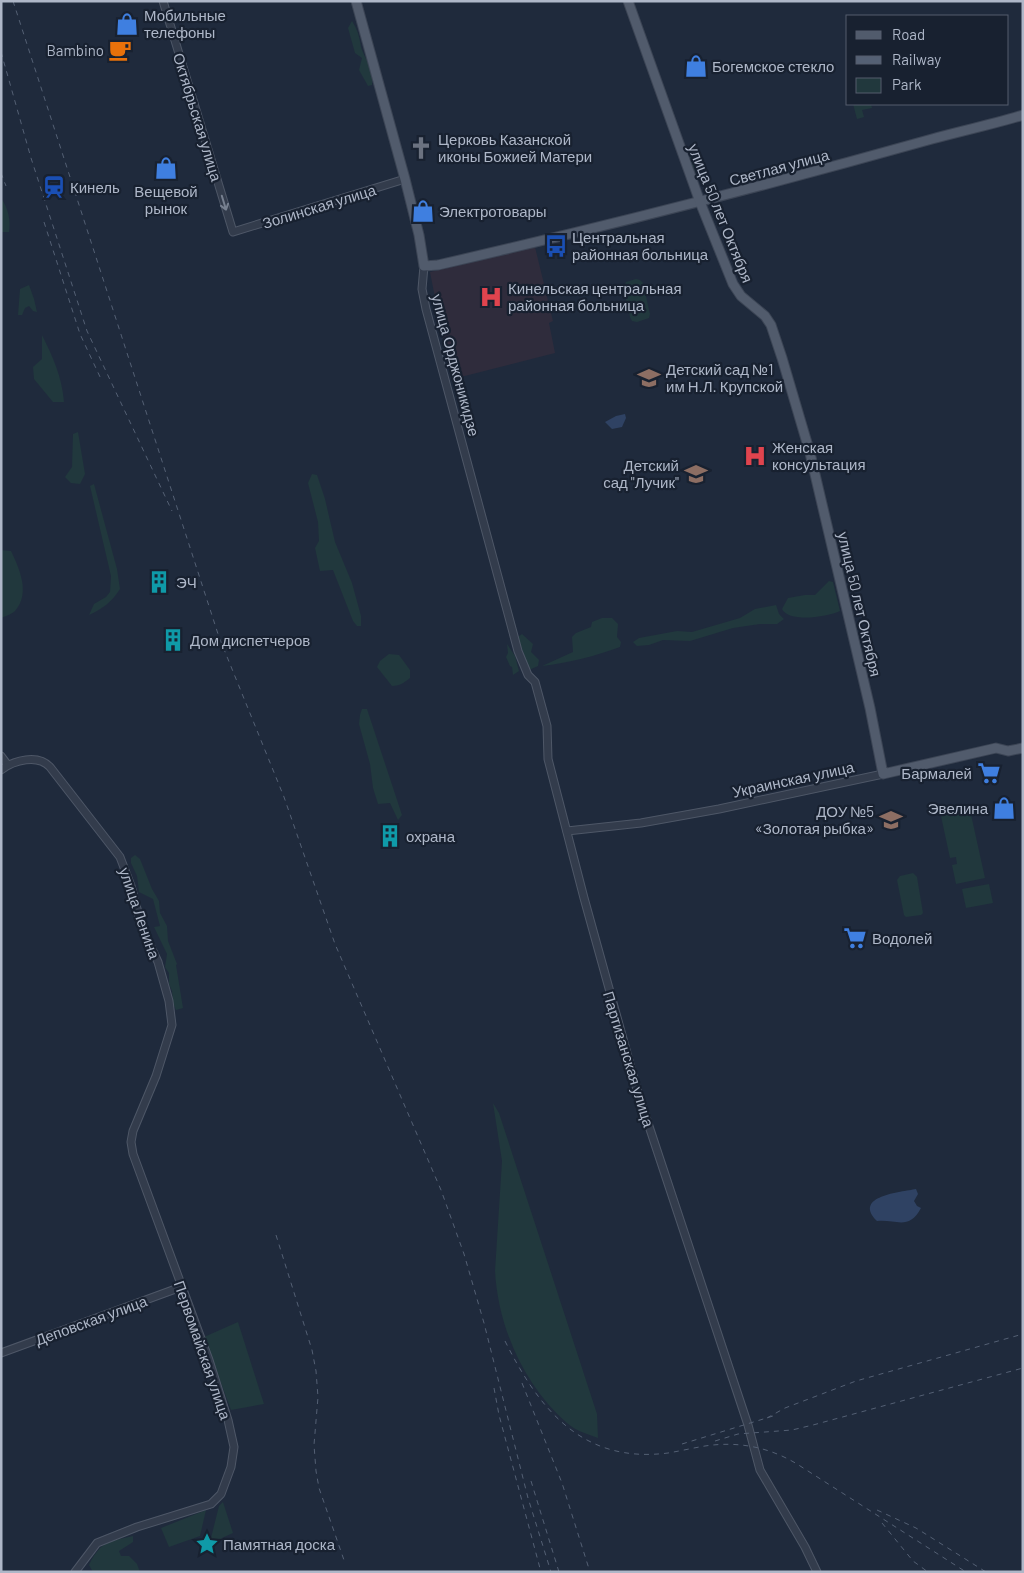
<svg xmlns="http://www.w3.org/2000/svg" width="1024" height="1573" viewBox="0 0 1024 1573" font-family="Barlow,sans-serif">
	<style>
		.medical { fill: #2f2c3c }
		.green { fill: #21383d }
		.water { fill: #2f4263 }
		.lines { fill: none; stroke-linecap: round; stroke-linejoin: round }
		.minor-casing { stroke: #4e5767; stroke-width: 9 }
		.major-casing { stroke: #3c4555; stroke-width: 11 }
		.minor { stroke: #333c4c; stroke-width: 7 }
		.major { stroke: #515b6c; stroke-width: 9 }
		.rail { stroke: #546074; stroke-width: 1; stroke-dasharray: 5 5; stroke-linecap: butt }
		.oneway { stroke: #778090 }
		.labels { text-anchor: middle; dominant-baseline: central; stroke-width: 4.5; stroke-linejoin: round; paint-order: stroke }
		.poi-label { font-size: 15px; fill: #aeb7c8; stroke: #182130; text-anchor: start }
		.street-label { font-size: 15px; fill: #aeb7c8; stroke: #182130 }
	</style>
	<rect width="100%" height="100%" fill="#1f2a3c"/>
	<!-- medical -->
	<polygon class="medical" points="535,247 553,321 549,323 555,353 453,379 446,355 450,353 447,344 442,344 444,344 430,272"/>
	<!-- green -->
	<g class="green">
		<path d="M352,21C358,31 359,35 361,47C365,60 375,70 372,85L368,86L359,70L362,58L355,53L348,28Z"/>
		<polygon points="853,104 871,104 872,108 862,110 864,117 857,119"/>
		<path d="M695,141C699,153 705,162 696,173C689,163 686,150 695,141Z"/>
		<path d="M1,198C8,208 11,220 9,232H1Z"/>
		<polygon points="636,279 640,280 643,283 650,314 649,318 637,322 632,321 630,317 623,287 626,282"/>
		<polygon points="29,285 34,299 37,312 33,311 29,306 25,308 22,315 18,315 20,289"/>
		<path d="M42,335C53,357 62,377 64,402H53L34,379L33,367L42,359Z"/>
		<polygon points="78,432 85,474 80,484 71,483 65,477 72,467 73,434"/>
		<polygon points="312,474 317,475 325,499 335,542 352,583 361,616 361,626 357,626 353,621 333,570 320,571 315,548 319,541 318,522 308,483"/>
		<path d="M94,484L117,569L120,589C112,602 102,609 89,615L94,604L106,597L110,592L111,576L90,486Z"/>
		<path d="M1,550L11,551C19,568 31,593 15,611C12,614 6,616 1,618Z"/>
		<path d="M829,581L833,582L840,611C827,617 789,623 782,609L788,598L805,595H815Z"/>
		<polygon points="776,605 779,614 784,619 777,624 760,624 733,628 690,641 663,640 649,645 637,646 633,642 639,638 677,631 692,632 740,618 755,609"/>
		<path d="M602,618H612L618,624L617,637L621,642L620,647C596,656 568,663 542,666L573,652L572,637L576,633L591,627L592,622Z"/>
		<polygon points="522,634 533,644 531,652 539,660 538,666 529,670 518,637"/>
		<polygon points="507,644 515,656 519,671 513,675 512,667 510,666 506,657 508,653"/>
		<path d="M389,654L399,655L410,670V678C404,683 399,686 392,686L377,667L380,661Z"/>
		<polygon points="362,709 367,709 402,815 398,820 390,803 378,804 373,788 370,764 359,724 360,715"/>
		<polygon points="970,810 985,878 956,884 952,865 957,864 956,857 950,858 941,816"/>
		<polygon points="135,855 140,859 152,889 159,901 160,913 167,926 168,941 177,964 176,965 183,1008 176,1010 173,1003 172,991 169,984 169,973 165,967 167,954 154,927 160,926 153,899 139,892 137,876 131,863 131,858"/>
		<polygon points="913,873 917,877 923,913 921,915 906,917 904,915 897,880 900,876"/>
		<polygon points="989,884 993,903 966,908 962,889"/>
		<path d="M493,1103L499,1113L597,1414L598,1438C587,1434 576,1431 567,1423C524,1386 498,1327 495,1271L502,1161Z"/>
		<polygon points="238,1322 264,1404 231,1410 204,1337"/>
		<polygon points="223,1502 233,1533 211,1543 211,1538 219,1506"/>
		<polygon points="206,1510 200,1536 169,1547 161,1528"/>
		<path d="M133,1536V1542L119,1551L121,1556H129L137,1564L140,1572H93L89,1565C101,1541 108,1542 133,1536Z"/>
	</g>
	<!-- water -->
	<g class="water">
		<polygon points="625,414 626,418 622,427 612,429 605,422 616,416"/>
		<path d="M916,1189L918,1194L914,1201L917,1206L921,1208C909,1231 896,1219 877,1221C852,1196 901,1192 916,1189Z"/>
	</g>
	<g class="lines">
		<defs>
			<g id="minor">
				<polyline points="163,1 233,232 405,179"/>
				<polyline points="424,266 422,289 426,309 518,651 528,675 535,682 547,726 548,759 584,898 638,1093 748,1425 760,1470 805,1547 817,1572"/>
				<polyline points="1,756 7,764"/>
				<path d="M1,770C14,760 38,754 50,767L120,857L131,886L142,928L158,962L169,1001L172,1025L156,1076L133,1131L131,1142L133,1154L209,1360L228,1420L234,1447L231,1467L221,1494L211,1504L137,1527L97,1543L75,1572"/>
				<polyline points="567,831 641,823 719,809 883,774"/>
				<polyline points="1,1353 181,1287"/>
			</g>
			<g id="major">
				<path d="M356,1L405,179L419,235L424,266L438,265C604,227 768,185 932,139C962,131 993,124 1023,115"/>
				<polyline points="628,1 700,202 733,284 741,296 765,316 771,325 782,358 810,453 870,708 883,774 996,748 1008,751 1023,748"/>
			</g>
		</defs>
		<!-- minor casing -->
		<use href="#minor" class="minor-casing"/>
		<!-- major casing -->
		<use href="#major" class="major-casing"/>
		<!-- minor -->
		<use href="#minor" class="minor"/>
		<!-- major -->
		<use href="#major" class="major"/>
		<!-- rail -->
		<g class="rail">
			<polyline points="13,1 219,637 284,797 335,944 441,1190 464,1254 484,1323 528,1498 551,1572"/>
			<polyline points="1,52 31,158 87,331 172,511"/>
			<polyline points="1,173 6,186"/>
			<polyline points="44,222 80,334 101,379"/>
			<polyline points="276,1235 312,1350 316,1371 318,1397 314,1445 316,1471 319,1488 345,1563"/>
			<path d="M505,1341C539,1409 582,1464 668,1453C680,1451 693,1448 705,1446C738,1441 769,1447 797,1464L966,1572"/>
			<polyline points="522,1383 562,1483 590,1572"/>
			<polyline points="494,1388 499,1415 541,1572"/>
			<polyline points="767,1418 785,1408 856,1381 1023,1334"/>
			<polyline points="715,1441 738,1434 792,1430 813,1425 1023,1368"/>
			<polyline points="682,1444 773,1416"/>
			<polyline points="531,1481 559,1572"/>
			<polyline points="877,1510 916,1528 986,1572"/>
			<polyline points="882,1523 913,1561 928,1572"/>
		</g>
	</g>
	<!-- one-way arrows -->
	<defs><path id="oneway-shaft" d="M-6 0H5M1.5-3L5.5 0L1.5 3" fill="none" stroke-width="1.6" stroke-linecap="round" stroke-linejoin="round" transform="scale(1.25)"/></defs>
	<use class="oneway" href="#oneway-shaft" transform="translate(224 203) rotate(73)"/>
	<!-- icons -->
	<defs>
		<symbol id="shop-bare" viewBox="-9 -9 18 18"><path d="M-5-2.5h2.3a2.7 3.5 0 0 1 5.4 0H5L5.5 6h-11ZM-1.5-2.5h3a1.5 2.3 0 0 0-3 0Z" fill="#3f7fe0" stroke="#182130" stroke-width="2.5" paint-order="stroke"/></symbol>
		<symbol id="cafe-bare" viewBox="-9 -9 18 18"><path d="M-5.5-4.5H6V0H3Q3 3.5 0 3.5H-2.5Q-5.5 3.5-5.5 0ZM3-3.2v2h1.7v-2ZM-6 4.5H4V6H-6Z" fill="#e8710a" stroke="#182130" stroke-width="2.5" paint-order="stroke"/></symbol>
		<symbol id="church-bare" viewBox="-9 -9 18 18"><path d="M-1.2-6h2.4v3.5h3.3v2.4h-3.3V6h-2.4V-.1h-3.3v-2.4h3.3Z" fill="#6b7280" stroke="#182130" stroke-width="2.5" paint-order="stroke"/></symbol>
		<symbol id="station-bare" viewBox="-9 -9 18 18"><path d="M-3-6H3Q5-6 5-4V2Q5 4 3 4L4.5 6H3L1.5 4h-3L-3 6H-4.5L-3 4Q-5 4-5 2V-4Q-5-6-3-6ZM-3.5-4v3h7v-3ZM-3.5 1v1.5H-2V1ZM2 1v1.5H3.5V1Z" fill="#1a4fb4" stroke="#182130" stroke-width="2.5" paint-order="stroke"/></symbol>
		<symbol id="bus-bare" viewBox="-9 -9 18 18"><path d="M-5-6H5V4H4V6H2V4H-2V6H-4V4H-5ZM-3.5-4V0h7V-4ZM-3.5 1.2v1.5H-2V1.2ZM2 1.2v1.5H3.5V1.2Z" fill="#1a4fb4" stroke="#182130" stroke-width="2.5" paint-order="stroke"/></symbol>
		<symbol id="hospital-bare" viewBox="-9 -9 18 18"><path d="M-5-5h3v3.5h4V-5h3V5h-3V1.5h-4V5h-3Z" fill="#e0444e" stroke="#182130" stroke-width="2.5" paint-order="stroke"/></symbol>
		<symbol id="school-bare" viewBox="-9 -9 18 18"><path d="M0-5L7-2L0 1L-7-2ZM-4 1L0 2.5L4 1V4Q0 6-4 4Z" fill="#8d6e63" stroke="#182130" stroke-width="2.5" paint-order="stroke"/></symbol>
		<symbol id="building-bare" viewBox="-9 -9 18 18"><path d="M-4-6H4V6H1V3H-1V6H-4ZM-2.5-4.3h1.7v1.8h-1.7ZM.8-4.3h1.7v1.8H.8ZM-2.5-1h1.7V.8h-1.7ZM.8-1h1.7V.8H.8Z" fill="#0f9aa8" stroke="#182130" stroke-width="2.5" paint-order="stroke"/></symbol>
		<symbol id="supermarket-bare" viewBox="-9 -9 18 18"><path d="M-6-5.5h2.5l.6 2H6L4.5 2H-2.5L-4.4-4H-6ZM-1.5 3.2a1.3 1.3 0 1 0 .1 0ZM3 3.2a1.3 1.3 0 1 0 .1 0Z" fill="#3f7fe0" stroke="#182130" stroke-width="2.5" paint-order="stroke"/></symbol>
		<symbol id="sight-bare" viewBox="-9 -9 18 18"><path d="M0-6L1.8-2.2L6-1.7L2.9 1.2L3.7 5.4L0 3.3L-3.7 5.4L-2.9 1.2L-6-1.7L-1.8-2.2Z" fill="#0f9aa8" stroke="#182130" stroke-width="2.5" paint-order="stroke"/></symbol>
	</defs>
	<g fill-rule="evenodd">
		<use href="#shop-bare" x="111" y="8" width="32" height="32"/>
		<use href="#cafe-bare" x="104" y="34" width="32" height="32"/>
		<use href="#shop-bare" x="680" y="50" width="32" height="32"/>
		<use href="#church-bare" x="405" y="132" width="32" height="32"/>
		<use href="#shop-bare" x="150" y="152" width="32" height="32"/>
		<use href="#station-bare" x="38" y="171" width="32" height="32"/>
		<use href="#shop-bare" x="407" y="195" width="32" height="32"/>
		<use href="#bus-bare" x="540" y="230" width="32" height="32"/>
		<use href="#hospital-bare" x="475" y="281" width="32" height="32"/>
		<use href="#school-bare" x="633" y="362" width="32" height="32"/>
		<use href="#hospital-bare" x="739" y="440" width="32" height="32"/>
		<use href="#school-bare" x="680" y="458" width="32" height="32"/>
		<use href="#building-bare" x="143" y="566" width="32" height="32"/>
		<use href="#building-bare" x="157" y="624" width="32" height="32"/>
		<use href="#supermarket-bare" x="973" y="757" width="32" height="32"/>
		<use href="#shop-bare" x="988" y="792" width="32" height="32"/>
		<use href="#school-bare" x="875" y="804" width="32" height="32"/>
		<use href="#building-bare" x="374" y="820" width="32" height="32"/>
		<use href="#supermarket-bare" x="839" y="922" width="32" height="32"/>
		<use href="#sight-bare" x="191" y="1528" width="32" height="32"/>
	</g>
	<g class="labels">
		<!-- poi labels -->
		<g class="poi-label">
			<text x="144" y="15">Мобильные<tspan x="144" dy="17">телефоны</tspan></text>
			<text x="104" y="50" text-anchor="end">Bambino</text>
			<text x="712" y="66">Богемское стекло</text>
			<text x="438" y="139">Церковь Казанской<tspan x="438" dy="17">иконы Божией Матери</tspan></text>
			<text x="70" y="187">Кинель</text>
			<text x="166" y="191" text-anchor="middle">Вещевой<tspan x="166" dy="17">рынок</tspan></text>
			<text x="439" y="211">Электротовары</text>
			<text x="572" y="237">Центральная<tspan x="572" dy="17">районная больница</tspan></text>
			<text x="508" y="288">Кинельская центральная<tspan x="508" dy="17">районная больница</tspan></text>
			<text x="666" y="369">Детский сад №1<tspan x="666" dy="17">им Н.Л. Крупской</tspan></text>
			<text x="772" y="447">Женская<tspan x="772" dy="17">консультация</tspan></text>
			<text x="679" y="465" text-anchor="end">Детский<tspan x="679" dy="17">сад "Лучик"</tspan></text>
			<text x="176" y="582">ЭЧ</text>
			<text x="190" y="640">Дом диспетчеров</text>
			<text x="972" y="773" text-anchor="end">Бармалей</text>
			<text x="988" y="808" text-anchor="end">Эвелина</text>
			<text x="874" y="811" text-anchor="end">ДОУ №5<tspan x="874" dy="17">«Золотая рыбка»</tspan></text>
			<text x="406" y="836">охрана</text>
			<text x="872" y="938">Водолей</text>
			<text x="223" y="1544">Памятная доска</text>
		</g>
		<!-- street labels -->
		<g class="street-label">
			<text transform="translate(198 117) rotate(73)">Октябрьская улица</text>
			<text transform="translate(779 167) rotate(-15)">Светлая улица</text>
			<text transform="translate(319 206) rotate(-17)">Золинская улица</text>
			<text transform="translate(721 213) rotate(68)">улица 50 лет Октября</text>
			<text transform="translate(456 365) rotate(75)">улица Орджоникидзе</text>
			<text transform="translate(860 604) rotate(77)">улица 50 лет Октября</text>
			<text transform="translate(793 779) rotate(-12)">Украинская улица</text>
			<text transform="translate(140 913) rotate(71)">улица Ленина</text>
			<text transform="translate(629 1059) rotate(73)">Партизанская улица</text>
			<text transform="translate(91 1320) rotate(-20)">Деповская улица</text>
			<text transform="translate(203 1350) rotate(71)">Первомайская улица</text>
		</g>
	</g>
	<!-- border -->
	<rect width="1024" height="1573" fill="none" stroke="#aeb7c8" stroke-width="5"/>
	<!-- legend -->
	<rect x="846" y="15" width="162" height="90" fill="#182130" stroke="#545d6d"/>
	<rect x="856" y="31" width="25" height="8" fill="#515b6c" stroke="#545d6d"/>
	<text x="892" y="40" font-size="15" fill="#aeb7c8">Road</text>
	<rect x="856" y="56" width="25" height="8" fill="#546074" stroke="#545d6d"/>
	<text x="892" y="65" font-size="15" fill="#aeb7c8">Railway</text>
	<rect x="856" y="78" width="25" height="15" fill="#21383d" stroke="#545d6d"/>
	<text x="892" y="90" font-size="15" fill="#aeb7c8">Park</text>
</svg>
